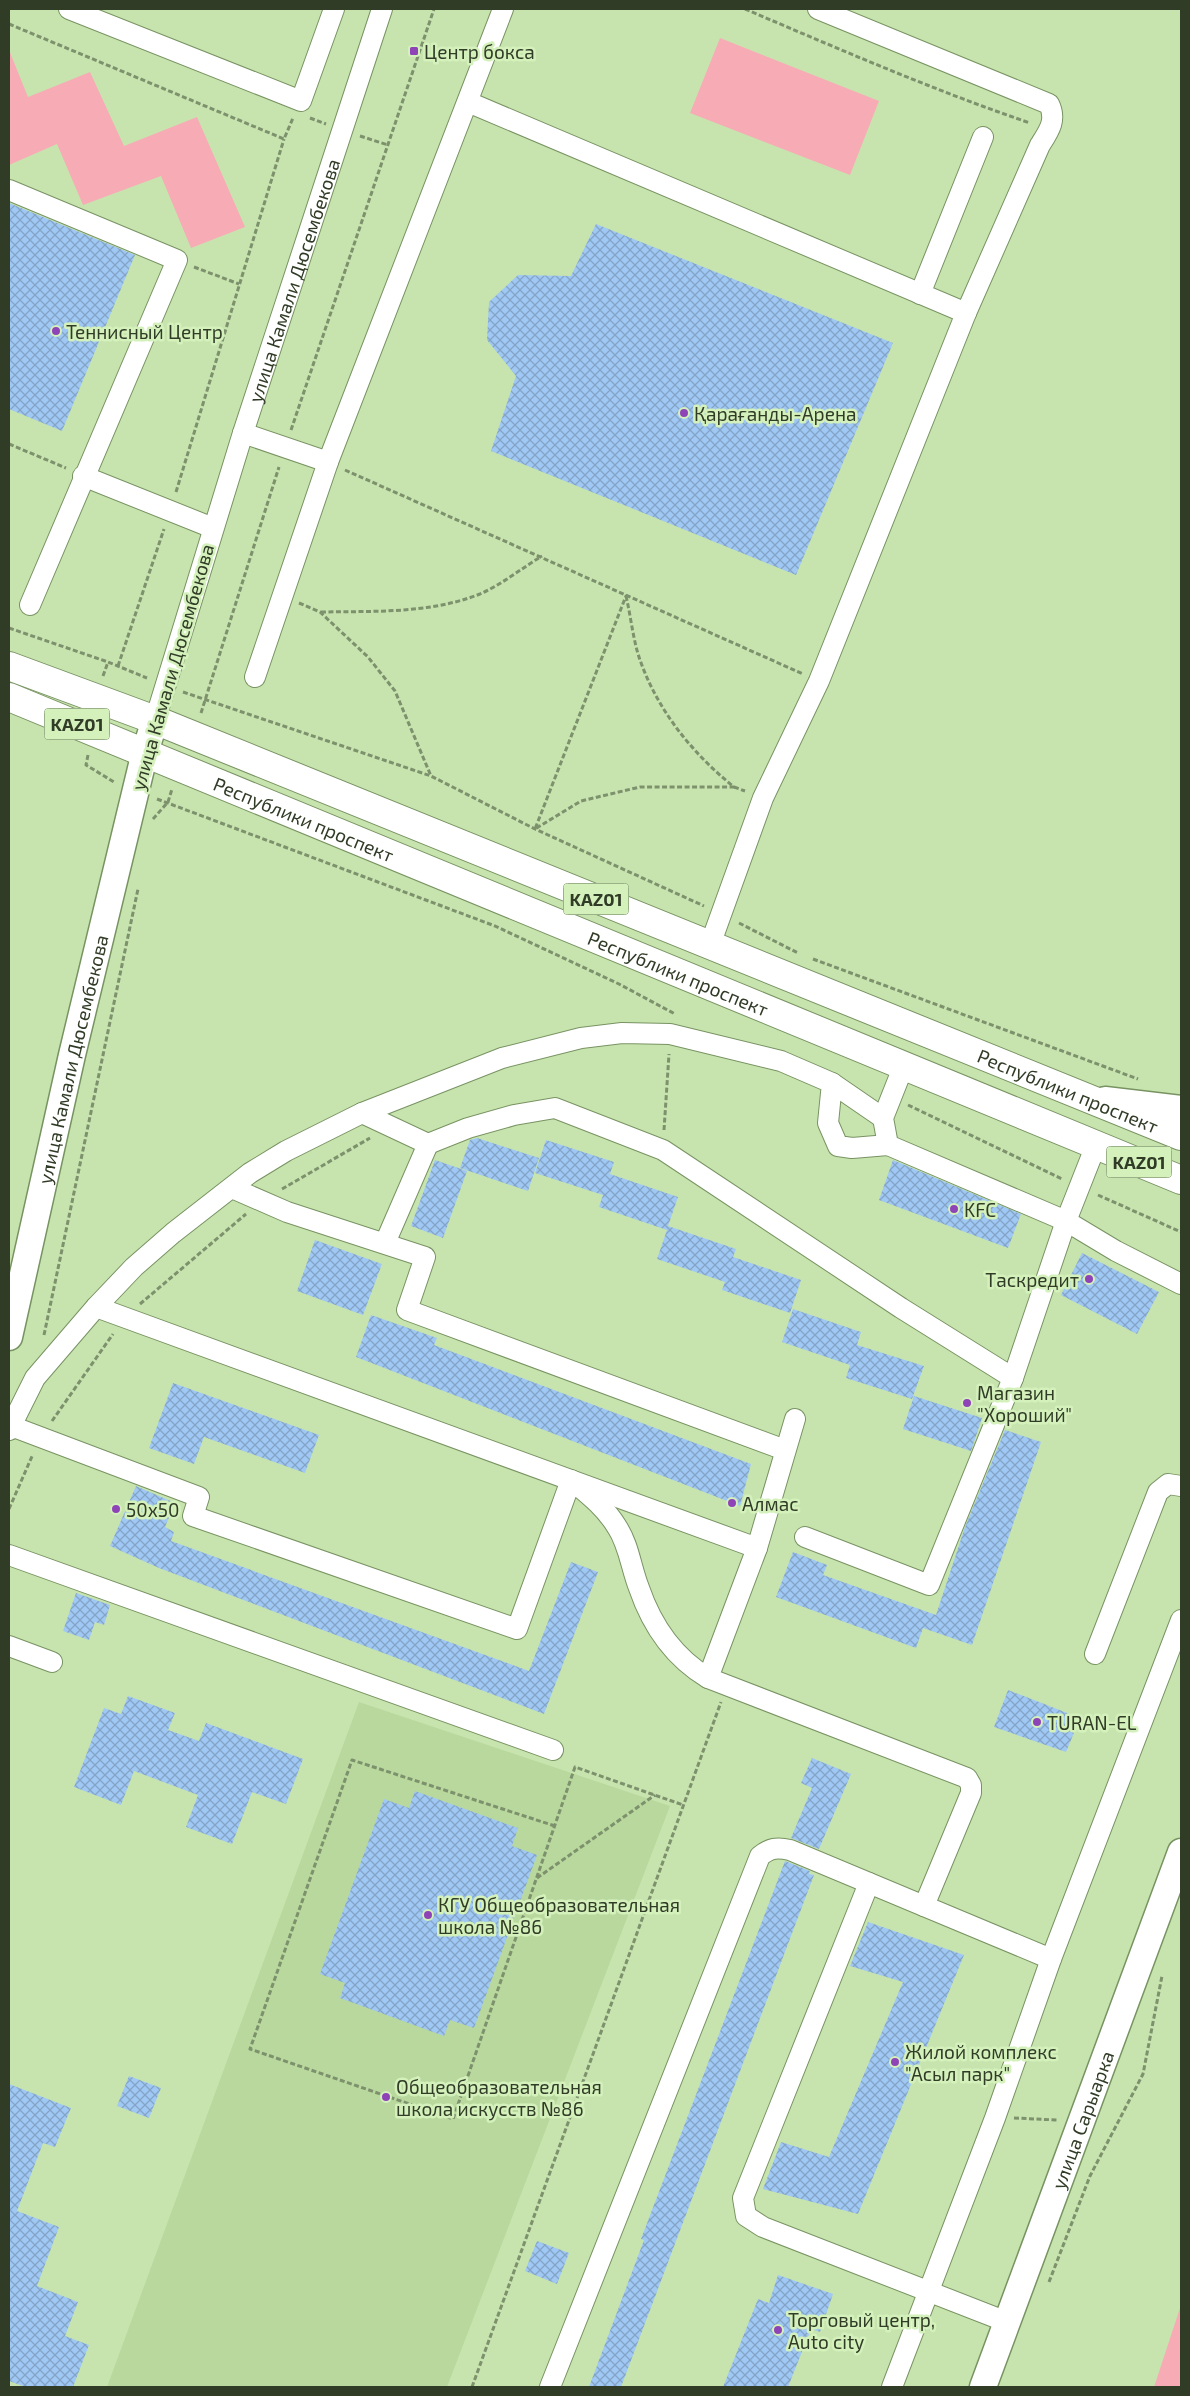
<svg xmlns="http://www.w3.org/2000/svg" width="1190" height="2396" viewBox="0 0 1190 2396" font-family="'Exo 2',sans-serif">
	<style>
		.built { fill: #b8d89d }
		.green { fill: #f7acb5 }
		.building { fill: url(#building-cross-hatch) }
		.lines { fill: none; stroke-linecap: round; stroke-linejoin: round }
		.minor-casing { stroke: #789362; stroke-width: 22 }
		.major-casing { stroke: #789362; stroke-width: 29 }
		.highway-casing { stroke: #789362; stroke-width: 30 }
		.path { stroke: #7d916c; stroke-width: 3; stroke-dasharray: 5 2.5; stroke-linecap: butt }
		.minor { stroke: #fff; stroke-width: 20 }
		.major { stroke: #fff; stroke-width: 26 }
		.highway { stroke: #fff; stroke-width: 28 }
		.poi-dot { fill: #8e44b7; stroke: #d4f1bc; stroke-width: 2 }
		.labels { text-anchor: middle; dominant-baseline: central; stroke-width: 5; stroke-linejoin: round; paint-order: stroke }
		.shield { fill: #d4f1bc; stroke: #627254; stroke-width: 1 }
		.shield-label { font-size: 18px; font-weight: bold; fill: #313c27 }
		.poi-label { font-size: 19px; fill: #313c27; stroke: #d4f1bc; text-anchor: start }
		.street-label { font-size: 19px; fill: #313c27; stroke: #d4f1bc }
	</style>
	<defs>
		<pattern id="building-cross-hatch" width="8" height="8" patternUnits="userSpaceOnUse" patternTransform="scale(1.25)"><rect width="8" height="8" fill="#a0c8f5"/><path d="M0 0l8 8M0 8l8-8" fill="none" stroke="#83a4c6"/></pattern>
	</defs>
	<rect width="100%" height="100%" fill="#c7e4af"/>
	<!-- built -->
	<polygon class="built" points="359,1702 670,1806 447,2387 107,2387"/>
	<!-- green -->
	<g class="green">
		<polygon points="720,38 879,101 850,175 690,113"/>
		<polygon points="9,50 28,97 90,72 124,146 197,117 245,227 191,248 161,176 83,205 57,144 9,165"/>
		<polygon points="1181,2305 1181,2387 1154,2387"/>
	</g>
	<!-- building -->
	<g class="building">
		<polygon points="9,203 135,255 62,431 9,409"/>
		<polygon points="596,224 893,343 796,575 491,451 516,376 487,340 489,302 518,275 571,276"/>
		<polygon points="477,1138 539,1158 528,1191 460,1168 470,1140"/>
		<polygon points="546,1140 614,1162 610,1174 678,1197 667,1229 668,1226 736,1249 733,1257 801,1280 790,1313 722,1290 725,1282 657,1259 667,1230 599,1207 603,1195 535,1173"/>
		<polygon points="435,1160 467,1171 443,1238 411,1226"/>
		<polygon points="893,1160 1021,1214 1008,1248 879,1200"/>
		<polygon points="315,1240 382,1264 363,1315 297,1291"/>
		<polygon points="1082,1253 1159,1292 1137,1334 1061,1295"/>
		<polygon points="793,1309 861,1332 857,1345 924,1366 912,1399 846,1378 850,1365 782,1342"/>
		<polygon points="371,1315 437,1338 434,1345 751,1464 740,1506 356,1357"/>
		<polygon points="173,1383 319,1435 305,1473 204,1437 194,1464 149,1448"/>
		<polygon points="914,1396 982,1418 971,1451 903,1429"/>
		<polygon points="1005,1430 1041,1442 972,1645 923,1628 916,1648 776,1597 793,1552 827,1565 823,1575 936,1615 965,1527"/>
		<polygon points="136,1486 175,1503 165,1527 174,1532 171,1541 529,1671 571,1562 598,1572 544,1714 159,1568 110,1546"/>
		<polygon points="76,1593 110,1605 104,1625 95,1622 89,1640 63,1631"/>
		<polygon points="1008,1690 1080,1718 1066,1752 994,1727"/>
		<polygon points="128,1696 175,1713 168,1730 199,1741 206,1723 303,1759 286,1804 252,1792 232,1844 186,1827 198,1795 134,1771 121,1805 74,1787 104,1708 121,1714"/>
		<polygon points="812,1758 851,1774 819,1849 791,1838 812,1788 801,1783"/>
		<polygon points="415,1791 518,1828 512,1846 537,1855 474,2028 450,2020 444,2036 340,1998 345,1983 320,1974 384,1799 409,1808"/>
		<polygon points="785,1861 810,1871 809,1874 814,1875 621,2387 589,2387 644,2240 641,2239"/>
		<polygon points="868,1922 964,1955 858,2214 763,2189 781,2142 829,2157 903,1982 850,1966"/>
		<polygon points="129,2076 161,2088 149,2118 117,2106"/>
		<polygon points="9,2084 71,2108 55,2147 43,2143 17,2211 59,2227 37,2286 78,2302 65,2336 89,2345 73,2387 26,2387 9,2381"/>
		<polygon points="537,2241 569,2253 557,2284 525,2271"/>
		<polygon points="778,2275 833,2294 820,2332 811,2329 788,2387 723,2387 758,2299 769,2303"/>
	</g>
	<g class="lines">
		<defs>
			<g id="minor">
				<polyline points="69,9 301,101 334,9"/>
				<polyline points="468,102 966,313"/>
				<polyline points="9,190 177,260 30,605"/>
				<polyline points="920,294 983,137"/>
				<polyline points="243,433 328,462"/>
				<polyline points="83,476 213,528"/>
				<polyline points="255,677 328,462 503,9"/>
				<path id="s1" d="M155,720L243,433L382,9"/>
				<path d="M710,945L763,798L819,681L966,313L1040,145C1049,131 1057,120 1049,104L818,9"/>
				<polyline points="904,1065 883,1118 888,1145 1066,1221 1116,1251 1181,1284"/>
				<polyline points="832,1083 883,1118"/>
				<polyline points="362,1113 428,1144 468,1128 514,1115 555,1108 663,1150 901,1308 1013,1378"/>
				<polyline points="232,1188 287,1212 425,1257 407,1310 785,1450"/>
				<polyline points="385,1243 428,1144"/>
				<polyline points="96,1307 757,1548 795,1419"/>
				<path d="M11,1426L199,1497L193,1516L517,1629L571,1480C588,1494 605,1507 617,1527C629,1545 631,1568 639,1588C652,1626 673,1657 708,1678"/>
				<polyline points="9,1430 35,1378 96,1307 134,1267 173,1233 250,1173 286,1151 362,1113 502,1058 581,1038 622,1033 670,1034 781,1061 832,1083 828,1123 838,1146 852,1148 888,1145"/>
				<polyline points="805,1537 929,1585 1013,1378 1066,1221 1096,1145"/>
				<polyline points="757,1548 708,1678 967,1778 971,1785 971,1793 924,1906 1051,1959"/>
				<polyline points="9,1555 553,1750"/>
				<polyline points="9,1646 52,1662"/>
				<polyline points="1095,1654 1158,1492 1168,1484 1181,1486"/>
				<polyline points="869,1883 743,2198 746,2216 763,2227 1007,2322"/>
				<path d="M550,2387L760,1856C770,1848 777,1847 790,1850L924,1906"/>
				<polyline points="892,2387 995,2118 1051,1959 1181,1620"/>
			</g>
			<g id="major">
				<polyline points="1105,1100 1181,1109"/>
				<path id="s2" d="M9,1337L72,1055L145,752L155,720"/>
				<path id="s3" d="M983,2387L1181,1852"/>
			</g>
			<g id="highway">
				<path id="s4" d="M9,666L155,720L1181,1136"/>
				<path id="s5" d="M9,697L1181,1180"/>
			</g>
		</defs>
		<!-- minor casing -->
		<use href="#minor" class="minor-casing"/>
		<!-- major casing -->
		<use href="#major" class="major-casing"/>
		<!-- highway casing -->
		<use href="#highway" class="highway-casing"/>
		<!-- path -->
		<g class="path">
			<path d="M745,9C839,49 933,90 1030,123"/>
			<polyline points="9,24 284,139 293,118"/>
			<polyline points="310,118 326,124"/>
			<polyline points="360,136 388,145"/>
			<polyline points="194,267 239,284"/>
			<polyline points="291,430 434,9"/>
			<polyline points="9,444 66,468"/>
			<polyline points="345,470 803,674"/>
			<polyline points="176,492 284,139"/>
			<path d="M626,596C631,617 633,640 640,660C658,711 692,753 734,787H640L581,801L535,829Z"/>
			<polyline points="299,603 320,612 368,657 395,691 431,776"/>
			<path d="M321,612C374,611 429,614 480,594C501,585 522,568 542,556"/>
			<polyline points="9,628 108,662"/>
			<polyline points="118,666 164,529"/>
			<polyline points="103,676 108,662 147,678"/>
			<polyline points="183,692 431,776 535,829 704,906"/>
			<polyline points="201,713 279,467"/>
			<polyline points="88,755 86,765 114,782"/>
			<polyline points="734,787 745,791"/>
			<polyline points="157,799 495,926 619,984 675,1014"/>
			<polyline points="153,819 168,802 172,789"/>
			<polyline points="739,923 798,953"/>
			<polyline points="813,959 1138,1079"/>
			<polyline points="908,1105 1062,1179"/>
			<polyline points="664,1130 669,1054"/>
			<polyline points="282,1189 370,1138"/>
			<polyline points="1098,1195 1181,1232"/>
			<polyline points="140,1304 246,1214"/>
			<polyline points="44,1335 138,889"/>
			<polyline points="52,1421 113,1334"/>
			<polyline points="9,1509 33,1454"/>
			<polyline points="555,1826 352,1760 250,2049 453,2119 575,1767 683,1805"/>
			<polyline points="537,1878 655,1795"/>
			<polyline points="1014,2118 1057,2120"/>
			<polyline points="1049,2282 1090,2176 1143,2074 1162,1976"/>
			<polyline points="472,2387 721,1702"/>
		</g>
		<!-- minor -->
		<use href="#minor" class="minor"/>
		<!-- major -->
		<use href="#major" class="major"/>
		<!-- highway -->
		<use href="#highway" class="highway"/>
	</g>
	<!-- markers -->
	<g class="poi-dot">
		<rect x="409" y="46" width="10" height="10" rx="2.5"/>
		<circle cx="56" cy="331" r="5"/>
		<circle cx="684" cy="413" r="5"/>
		<circle cx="954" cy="1209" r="5"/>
		<circle cx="1089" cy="1279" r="5"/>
		<circle cx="967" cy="1403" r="5"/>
		<circle cx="732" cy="1503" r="5"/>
		<circle cx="116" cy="1509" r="5"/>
		<circle cx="1037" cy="1722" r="5"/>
		<circle cx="428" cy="1915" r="5"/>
		<circle cx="895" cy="2062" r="5"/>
		<circle cx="386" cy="2097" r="5"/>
		<circle cx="778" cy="2330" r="5"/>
	</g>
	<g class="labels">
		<!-- shield labels -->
		<g class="shield">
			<rect x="44.5" y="708.5" width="65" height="31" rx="4"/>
			<rect x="563.5" y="883.5" width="65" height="31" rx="4"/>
			<rect x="1106.5" y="1146.5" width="65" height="31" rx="4"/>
		</g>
		<g class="shield-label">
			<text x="77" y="724">KАZ01</text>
			<text x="596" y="899">KАZ01</text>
			<text x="1139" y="1162">KАZ01</text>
		</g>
		<!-- poi labels -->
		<g class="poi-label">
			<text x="424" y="51">Центр бокса</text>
			<text x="66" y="331">Теннисный Центр</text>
			<text x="694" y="413">Қарағанды-Арена</text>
			<text x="964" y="1209">KFC</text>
			<text x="1079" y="1279" text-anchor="end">Таскредит</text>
			<text x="977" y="1392">Магазин<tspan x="977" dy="22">"Хороший"</tspan></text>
			<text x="742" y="1503">Алмас</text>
			<text x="126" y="1509">50х50</text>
			<text x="1047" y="1722">TURAN-EL</text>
			<text x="438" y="1904">КГУ Общеобразовательная<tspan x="438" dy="22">школа №86</tspan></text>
			<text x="905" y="2051">Жилой комплекс<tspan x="905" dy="22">"Асыл парк"</tspan></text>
			<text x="396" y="2086">Общеобразовательная<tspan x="396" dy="22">школа искусств №86</tspan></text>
			<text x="788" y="2319">Торговый центр,<tspan x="788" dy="22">Auto city</tspan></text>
		</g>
		<!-- street labels -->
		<g class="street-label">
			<text stroke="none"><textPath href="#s1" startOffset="461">улица Камали Дюсембекова</textPath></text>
			<text transform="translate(172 667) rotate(-74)">улица Камали Дюсембекова</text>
			<text stroke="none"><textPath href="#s5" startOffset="319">Республики проспект</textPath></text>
			<text stroke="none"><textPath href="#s5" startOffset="724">Республики проспект</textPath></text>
			<text stroke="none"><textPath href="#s2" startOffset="285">улица Камали Дюсембекова</textPath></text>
			<text stroke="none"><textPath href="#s4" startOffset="1141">Республики проспект</textPath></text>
			<text stroke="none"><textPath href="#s3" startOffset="285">улица Сарыарка</textPath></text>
		</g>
	</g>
	<!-- border -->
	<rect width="1190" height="2396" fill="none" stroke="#313c27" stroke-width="20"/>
</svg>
